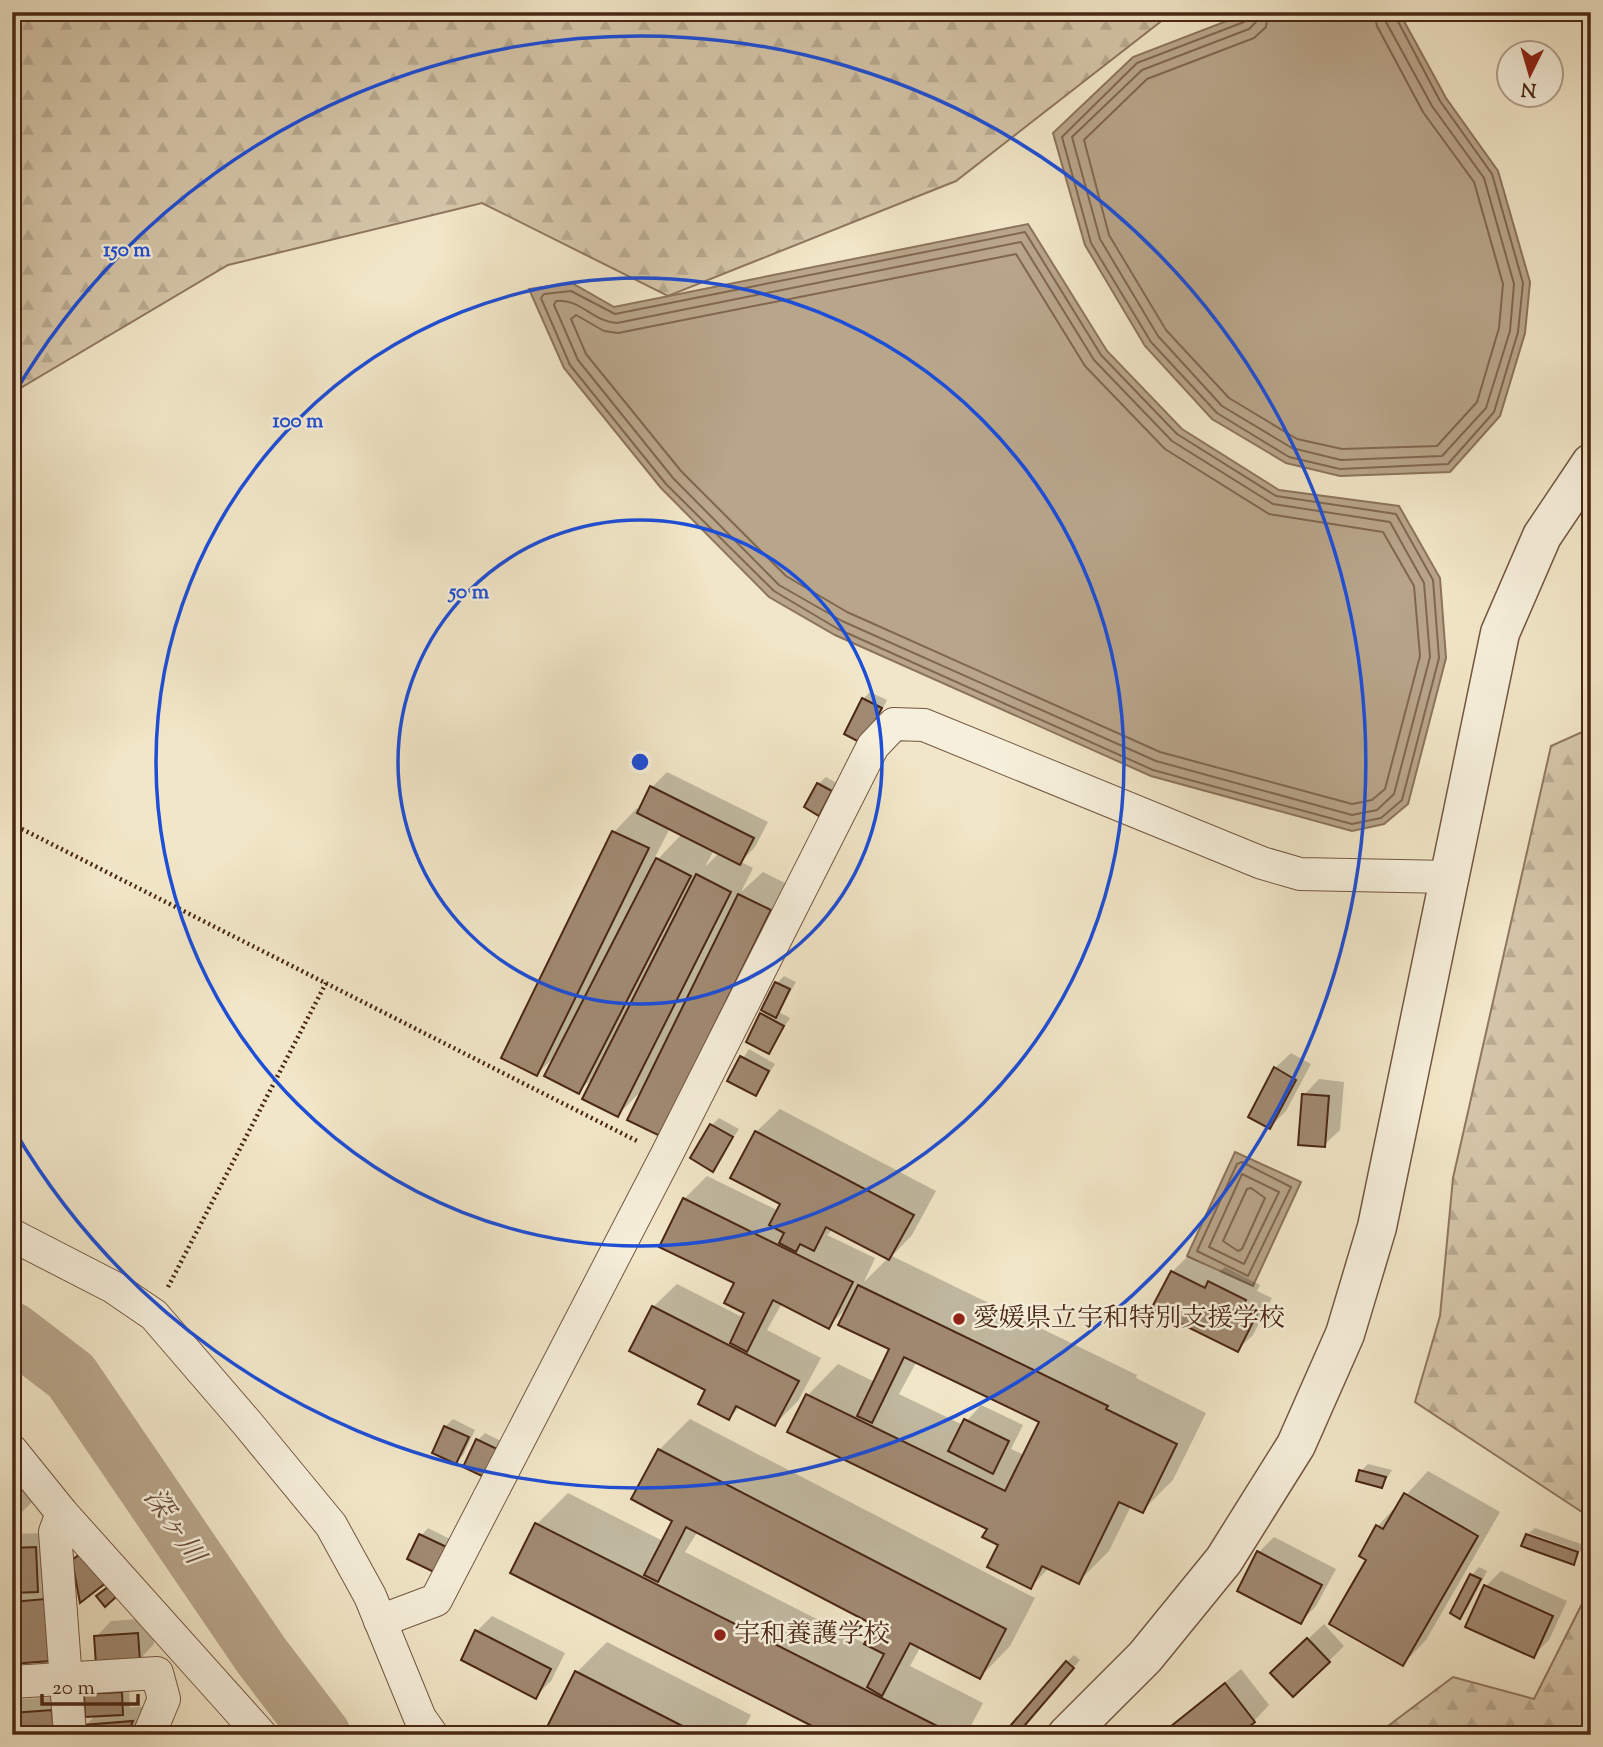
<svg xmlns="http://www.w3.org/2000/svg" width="1603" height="1747" viewBox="0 0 1603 1747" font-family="'Sorts Mill Goudy','Noto Serif JP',serif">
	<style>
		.forest { fill: url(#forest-firs); stroke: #90765f; stroke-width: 2 }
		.water { fill: #b8a58a; stroke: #8c735b; stroke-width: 2 }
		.shadow { fill: #0003; fill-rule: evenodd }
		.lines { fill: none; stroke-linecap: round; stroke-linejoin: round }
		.shore { stroke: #816650; stroke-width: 2 }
		.river { stroke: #b8a58a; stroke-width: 58 }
		.building { fill: #a18a72; stroke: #4a2715; stroke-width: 2 }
		.minor-casing { stroke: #745742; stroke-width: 34 }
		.tertiary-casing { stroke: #745742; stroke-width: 41 }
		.path { stroke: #4a2715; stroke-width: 4.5; stroke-dasharray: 2 3.5; stroke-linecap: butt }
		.minor { stroke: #f6efdb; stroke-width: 32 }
		.tertiary { stroke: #f6efdb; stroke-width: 38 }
		.ring { fill: none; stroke: #1d4ed8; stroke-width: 3.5 }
		.poi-dot { fill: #8f2418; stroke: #f6efdb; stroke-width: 2.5 }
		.labels { text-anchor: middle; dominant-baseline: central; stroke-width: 5; stroke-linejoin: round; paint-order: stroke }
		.poi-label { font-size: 26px; fill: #4a2715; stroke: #f6efdb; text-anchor: start }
		.water-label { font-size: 28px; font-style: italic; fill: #6b4d38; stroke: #f6efdb }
		.centre { fill: #1d4ed8; stroke: #f6efdb; stroke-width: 3.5 }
		.ring-label { font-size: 21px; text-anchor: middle; font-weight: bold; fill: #1d4ed8; stroke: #f6efdb; stroke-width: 5; stroke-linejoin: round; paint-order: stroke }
	</style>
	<defs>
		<pattern id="forest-firs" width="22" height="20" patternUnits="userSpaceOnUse" patternTransform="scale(1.75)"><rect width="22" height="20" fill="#d5c6a9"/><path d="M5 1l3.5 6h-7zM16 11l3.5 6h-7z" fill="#b8aa91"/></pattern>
	</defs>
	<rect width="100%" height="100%" fill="#f1e6c7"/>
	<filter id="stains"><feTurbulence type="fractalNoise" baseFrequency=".00286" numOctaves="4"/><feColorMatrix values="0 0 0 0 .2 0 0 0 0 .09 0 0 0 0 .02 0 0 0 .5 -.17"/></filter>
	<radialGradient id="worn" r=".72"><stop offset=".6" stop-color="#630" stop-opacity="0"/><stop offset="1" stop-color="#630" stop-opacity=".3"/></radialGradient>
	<!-- forest -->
	<g class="forest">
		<polygon points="12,12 1173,12 956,181 668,296 482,203 228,265 12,393"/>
		<polygon points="1591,728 1591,1518 1415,1402 1440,1316 1453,1178 1551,746"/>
		<polygon points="1591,1586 1591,1735 1376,1735 1453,1677 1534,1699"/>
	</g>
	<!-- water -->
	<g class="water">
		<polygon points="1250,12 1399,12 1446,98 1498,171 1530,282 1525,333 1500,416 1450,472 1340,476 1286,463 1212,419 1145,346 1085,245 1053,133 1133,57"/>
		<polygon points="1028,224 1107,351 1182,429 1279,490 1399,506 1440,578 1446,658 1408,804 1384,824 1352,831 1151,776 835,635 769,597 661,488 564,368 529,289 572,283 614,307"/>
		<polygon points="1235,1152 1301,1182 1253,1286 1187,1256"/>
	</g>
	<!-- shadow -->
	<g class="shadow">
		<polygon points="870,692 887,700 870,735 863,699"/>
		<path d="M667,772L768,822L755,847L741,862L753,868L741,892L763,872L793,887L683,1110L642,1090L618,1115L597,1074L578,1092L557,1054L537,1074L503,1057L614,832L637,808L640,810L652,787ZM670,828L682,834L653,864L652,863ZM714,850L719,853L706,866V865Z"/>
		<polygon points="826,777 838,784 818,814 818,784"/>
		<polygon points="784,976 796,982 779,1012 790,1018 769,1052 762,1014 777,983"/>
		<polygon points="749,1049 775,1064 756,1094 729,1080"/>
		<polygon points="1291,1053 1311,1064 1286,1111 1270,1127 1275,1068"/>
		<polygon points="1319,1079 1344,1082 1340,1130 1324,1145 1304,1095"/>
		<path d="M780,1109L936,1191L912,1235L892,1256L1137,1375L1136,1378L1206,1413L1173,1480L1142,1511L1131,1506L1109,1551L1078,1582L1049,1568L1031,1586L989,1528L808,1395L838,1364L875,1382L891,1349L848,1307L829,1326L782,1303L767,1330L821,1358L798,1401L775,1424L741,1406L729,1418L653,1307L677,1284L744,1318L747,1312L736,1283L684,1199L707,1176L779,1211L783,1203L756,1132ZM833,1229L888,1258L864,1282L875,1258L827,1235ZM917,1361L1041,1421L1024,1455L1011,1449L1023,1425L981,1405L963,1425L899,1394Z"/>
		<polygon points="719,1118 739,1129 712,1170 712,1125"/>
		<polygon points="1188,1256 1219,1272 1225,1267 1260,1285 1257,1291 1272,1298 1253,1335 1237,1350 1154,1308 1172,1272"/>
		<polygon points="453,1419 475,1430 463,1455 456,1462 445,1427"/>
		<path d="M690,1419L1035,1598L1010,1646L980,1677L921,1646L910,1666L983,1703L966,1735H817L821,1728L512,1572L537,1524L568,1493L663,1541L674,1520L659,1450ZM698,1531L876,1624L866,1644L685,1552Z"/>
		<polygon points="485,1433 503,1442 491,1468 465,1466 478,1440"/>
		<polygon points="1368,1464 1392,1470 1382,1486 1361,1471"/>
		<polygon points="12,1468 36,1498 20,1514 12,1514"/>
		<polygon points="1428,1471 1500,1512 1426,1640 1403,1664 1368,1560 1378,1526"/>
		<polygon points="428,1528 458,1543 440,1573 421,1536"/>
		<polygon points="1535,1528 1584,1545 1582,1552 1529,1533"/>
		<polygon points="50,1533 52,1575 41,1586 60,1585 12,1662 13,1603 25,1591 12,1592 12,1534"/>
		<polygon points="1274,1537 1336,1569 1316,1606 1301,1622 1259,1552"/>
		<polygon points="1479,1567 1487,1571 1467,1609 1460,1616 1452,1613 1472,1575"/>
		<polygon points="1501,1571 1567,1601 1549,1640 1533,1656 1486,1586"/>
		<polygon points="492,1616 565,1653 551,1681 535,1697 477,1631"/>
		<polygon points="152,1618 154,1644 139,1660 96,1637 111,1621"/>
		<polygon points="1324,1624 1344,1646 1329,1661 1288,1658"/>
		<polygon points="607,1642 751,1715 741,1735 545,1735 576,1673"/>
		<polygon points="1074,1655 1080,1660 1026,1723 1067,1662"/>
		<polygon points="1241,1669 1269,1705 1254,1721 1236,1735 1161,1735"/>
		<polygon points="129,1686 130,1708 147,1706 134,1735 85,1735 85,1726 96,1715 86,1695 93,1688"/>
		<polygon points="66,1696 70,1735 12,1735 14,1700"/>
	</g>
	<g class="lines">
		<!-- shore -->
		<g class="shore">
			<polyline points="1249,12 1244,22 1137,63 1062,137 1091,243 1151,342 1217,413 1289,457 1340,469 1448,464 1494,412 1518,332 1523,283 1492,174 1440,101 1393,12"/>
			<polyline points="1258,12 1256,22 1249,29 1142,70 1072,137 1100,239 1158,336 1222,406 1292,448 1341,460 1442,456 1486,408 1510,331 1514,284 1484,178 1432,106 1386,22 1385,12"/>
			<polyline points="1268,12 1266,27 1254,38 1147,79 1084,140 1109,235 1166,330 1229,398 1297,439 1342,449 1437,446 1477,402 1499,328 1503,284 1474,182 1423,112 1377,26 1374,12"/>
			<polygon points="1025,232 1101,355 1177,434 1276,496 1396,514 1433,580 1439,658 1402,800 1381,818 1352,824 1153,770 838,629 774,591 666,484 570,365 541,298 544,294 571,291 615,314"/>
			<path d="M1021,242L1094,360L1172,441L1273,504L1390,522L1424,583L1430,657L1394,794L1377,810L1352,815L1156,761L842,621L779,585L673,478L578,360L554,305L556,301C580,298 593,322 617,323Z"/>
			<polygon points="1016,254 1085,366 1165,449 1269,514 1383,532 1414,586 1420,656 1385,789 1372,800 1352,804 1160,752 847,612 786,576 681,471 586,354 571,319 576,315 604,331 618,333"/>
			<polygon points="1242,1162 1291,1187 1248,1276 1197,1251 1237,1164"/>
			<polygon points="1242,1174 1279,1192 1244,1264 1209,1247"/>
			<polygon points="1251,1188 1265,1198 1242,1249 1238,1251 1223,1241 1247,1189"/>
		</g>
		<!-- river -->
		<polyline class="river" points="12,1331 71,1376 261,1655 322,1735"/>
	</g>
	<!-- building -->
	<g class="building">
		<polygon points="862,698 882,708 863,744 844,734"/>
		<polygon points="817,783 832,791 819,816 804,807"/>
		<polygon points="650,786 754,838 740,865 637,813"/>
		<polygon points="612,831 649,848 537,1076 501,1058"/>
		<polygon points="656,858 691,876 579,1094 544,1076"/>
		<polygon points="696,874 731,892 618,1117 582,1099"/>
		<polygon points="738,894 771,910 660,1136 627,1120"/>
		<polygon points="775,982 790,989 776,1018 761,1010"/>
		<polygon points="760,1013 784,1026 769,1054 746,1042"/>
		<polygon points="740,1056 769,1071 756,1096 727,1081"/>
		<polygon points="1274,1067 1296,1080 1270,1129 1248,1117"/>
		<polygon points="1302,1094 1329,1096 1325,1147 1298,1145"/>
		<polygon points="710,1124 733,1137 713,1172 690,1158"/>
		<polygon points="755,1131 914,1215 889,1260 826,1227 814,1251 800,1244 796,1252 779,1243 784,1233 769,1225 780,1204 730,1178"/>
		<polygon points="683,1198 853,1282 829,1329 773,1300 747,1352 730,1343 744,1313 724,1303 734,1283 659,1247"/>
		<polygon points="1171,1271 1205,1288 1208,1281 1246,1300 1243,1306 1257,1314 1238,1352 1151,1309"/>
		<polygon points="858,1285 1108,1406 1106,1409 1177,1444 1143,1513 1119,1502 1079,1584 1042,1566 1031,1589 987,1567 998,1545 982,1537 987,1529 787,1432 806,1394 1005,1491 1039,1422 904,1357 872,1423 857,1416 889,1349 838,1325"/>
		<polygon points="652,1306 799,1381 775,1426 736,1406 729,1420 698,1404 705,1390 629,1351"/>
		<polygon points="964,1419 1009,1441 993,1474 948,1451"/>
		<polygon points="444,1426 469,1437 456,1464 432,1453"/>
		<polygon points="476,1439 497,1449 484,1477 463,1467"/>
		<polygon points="658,1449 1006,1629 980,1679 910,1643 882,1696 867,1687 884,1654 864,1644 874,1625 686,1527 658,1582 644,1575 672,1521 631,1499"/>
		<polygon points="1359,1470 1386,1477 1382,1488 1356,1481"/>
		<polygon points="20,1481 21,1515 12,1516 12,1482"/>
		<polygon points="1404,1493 1478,1536 1403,1666 1329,1624 1366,1560 1359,1556 1376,1525 1383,1529"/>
		<polygon points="535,1523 953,1734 815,1735 818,1729 510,1573"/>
		<polygon points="419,1534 453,1550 440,1575 407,1559"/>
		<polygon points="1526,1534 1578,1552 1574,1565 1521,1546"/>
		<polygon points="36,1547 38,1592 12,1593 12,1548"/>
		<polygon points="84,1551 107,1582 80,1603 72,1560"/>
		<polygon points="1257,1551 1322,1585 1301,1624 1237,1591"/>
		<polygon points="1470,1574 1481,1579 1460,1619 1450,1613"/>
		<polygon points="1484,1585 1553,1616 1534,1658 1465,1627"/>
		<polygon points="108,1587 116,1597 105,1607 96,1596"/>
		<polygon points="45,1599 51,1661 12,1664 12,1602"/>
		<polygon points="475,1630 551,1669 536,1699 461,1660"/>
		<polygon points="138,1633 140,1661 96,1665 94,1636"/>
		<polygon points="1307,1638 1330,1662 1293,1697 1270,1673"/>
		<polygon points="1066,1661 1074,1668 1019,1732 1011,1725"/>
		<polygon points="575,1671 700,1735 543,1735"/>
		<polygon points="1225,1683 1255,1722 1239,1735 1160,1735"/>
		<polygon points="122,1692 123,1715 85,1717 84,1694"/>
		<polygon points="52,1710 54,1735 12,1735 12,1713"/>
		<polygon points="133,1721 127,1735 84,1735 83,1725"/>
	</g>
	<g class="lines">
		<defs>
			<g id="minor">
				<polyline points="12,1235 113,1287 154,1315 247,1423 331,1525 370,1596 420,1718 432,1735"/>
				<polyline points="12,1451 62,1513 261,1735"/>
				<polyline points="62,1513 55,1532 70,1735"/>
				<polyline points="380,1621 436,1600 666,1156 873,746 894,724 924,725 1262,863 1300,874 1449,877"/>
				<polyline points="12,1682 157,1673 164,1699 149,1735"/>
			</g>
			<polyline id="tertiary" points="1067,1735 1145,1657 1224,1560 1296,1445 1345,1334 1377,1227 1500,633 1542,536 1591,463"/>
		</defs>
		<!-- minor casing -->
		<use href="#minor" class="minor-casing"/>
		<!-- tertiary casing -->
		<use href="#tertiary" class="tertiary-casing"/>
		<!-- path -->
		<g class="path">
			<polyline points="12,824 637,1141"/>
			<polyline points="168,1287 326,983"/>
		</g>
		<!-- minor -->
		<use href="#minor" class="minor"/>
		<!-- tertiary -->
		<use href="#tertiary" class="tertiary"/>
	</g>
	<!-- distance rings -->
	<g class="ring">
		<circle cx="640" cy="762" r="242"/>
		<circle cx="640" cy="762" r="484"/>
		<path d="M14 394A726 726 0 1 1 14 1130"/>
	</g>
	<!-- markers -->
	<g class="poi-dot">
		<circle cx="959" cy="1319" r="7"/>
		<circle cx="720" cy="1635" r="7"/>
	</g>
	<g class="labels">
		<!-- poi labels -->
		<g class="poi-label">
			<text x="973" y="1319">愛媛県立宇和特別支援学校</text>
			<text x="734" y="1635">宇和養護学校</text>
		</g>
		<!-- water labels -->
		<g class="water-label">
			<text transform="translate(173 1527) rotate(56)">深ヶ川</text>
		</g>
	</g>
	<circle cx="640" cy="762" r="10" class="centre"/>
	<g class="ring-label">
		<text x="127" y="256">150 m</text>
		<text x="298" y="427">100 m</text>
		<text x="469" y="598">50 m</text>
	</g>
	<!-- margin -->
	<rect width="1603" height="1747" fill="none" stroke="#f1e6c7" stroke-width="42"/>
	<rect x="14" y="14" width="1575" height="1719" fill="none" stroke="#4a2715" stroke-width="3.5"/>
	<rect x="21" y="21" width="1561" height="1705" fill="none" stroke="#4a2715" stroke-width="2"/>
	<!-- north arrow -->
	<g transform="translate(1530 74) rotate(185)"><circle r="33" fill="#f6efdb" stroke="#b19f8c" stroke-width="2"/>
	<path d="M0-5L12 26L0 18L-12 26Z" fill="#8f2418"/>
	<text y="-10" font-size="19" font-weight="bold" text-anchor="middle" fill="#4a2715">N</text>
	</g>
	<!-- scale -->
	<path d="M42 1694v10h96v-10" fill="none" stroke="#4a2715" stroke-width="3.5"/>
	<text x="52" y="1694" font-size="21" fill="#4a2715" stroke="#f6efdb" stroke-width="5" paint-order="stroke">20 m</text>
	<rect width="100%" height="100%" filter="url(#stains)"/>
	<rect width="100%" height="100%" fill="url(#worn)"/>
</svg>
